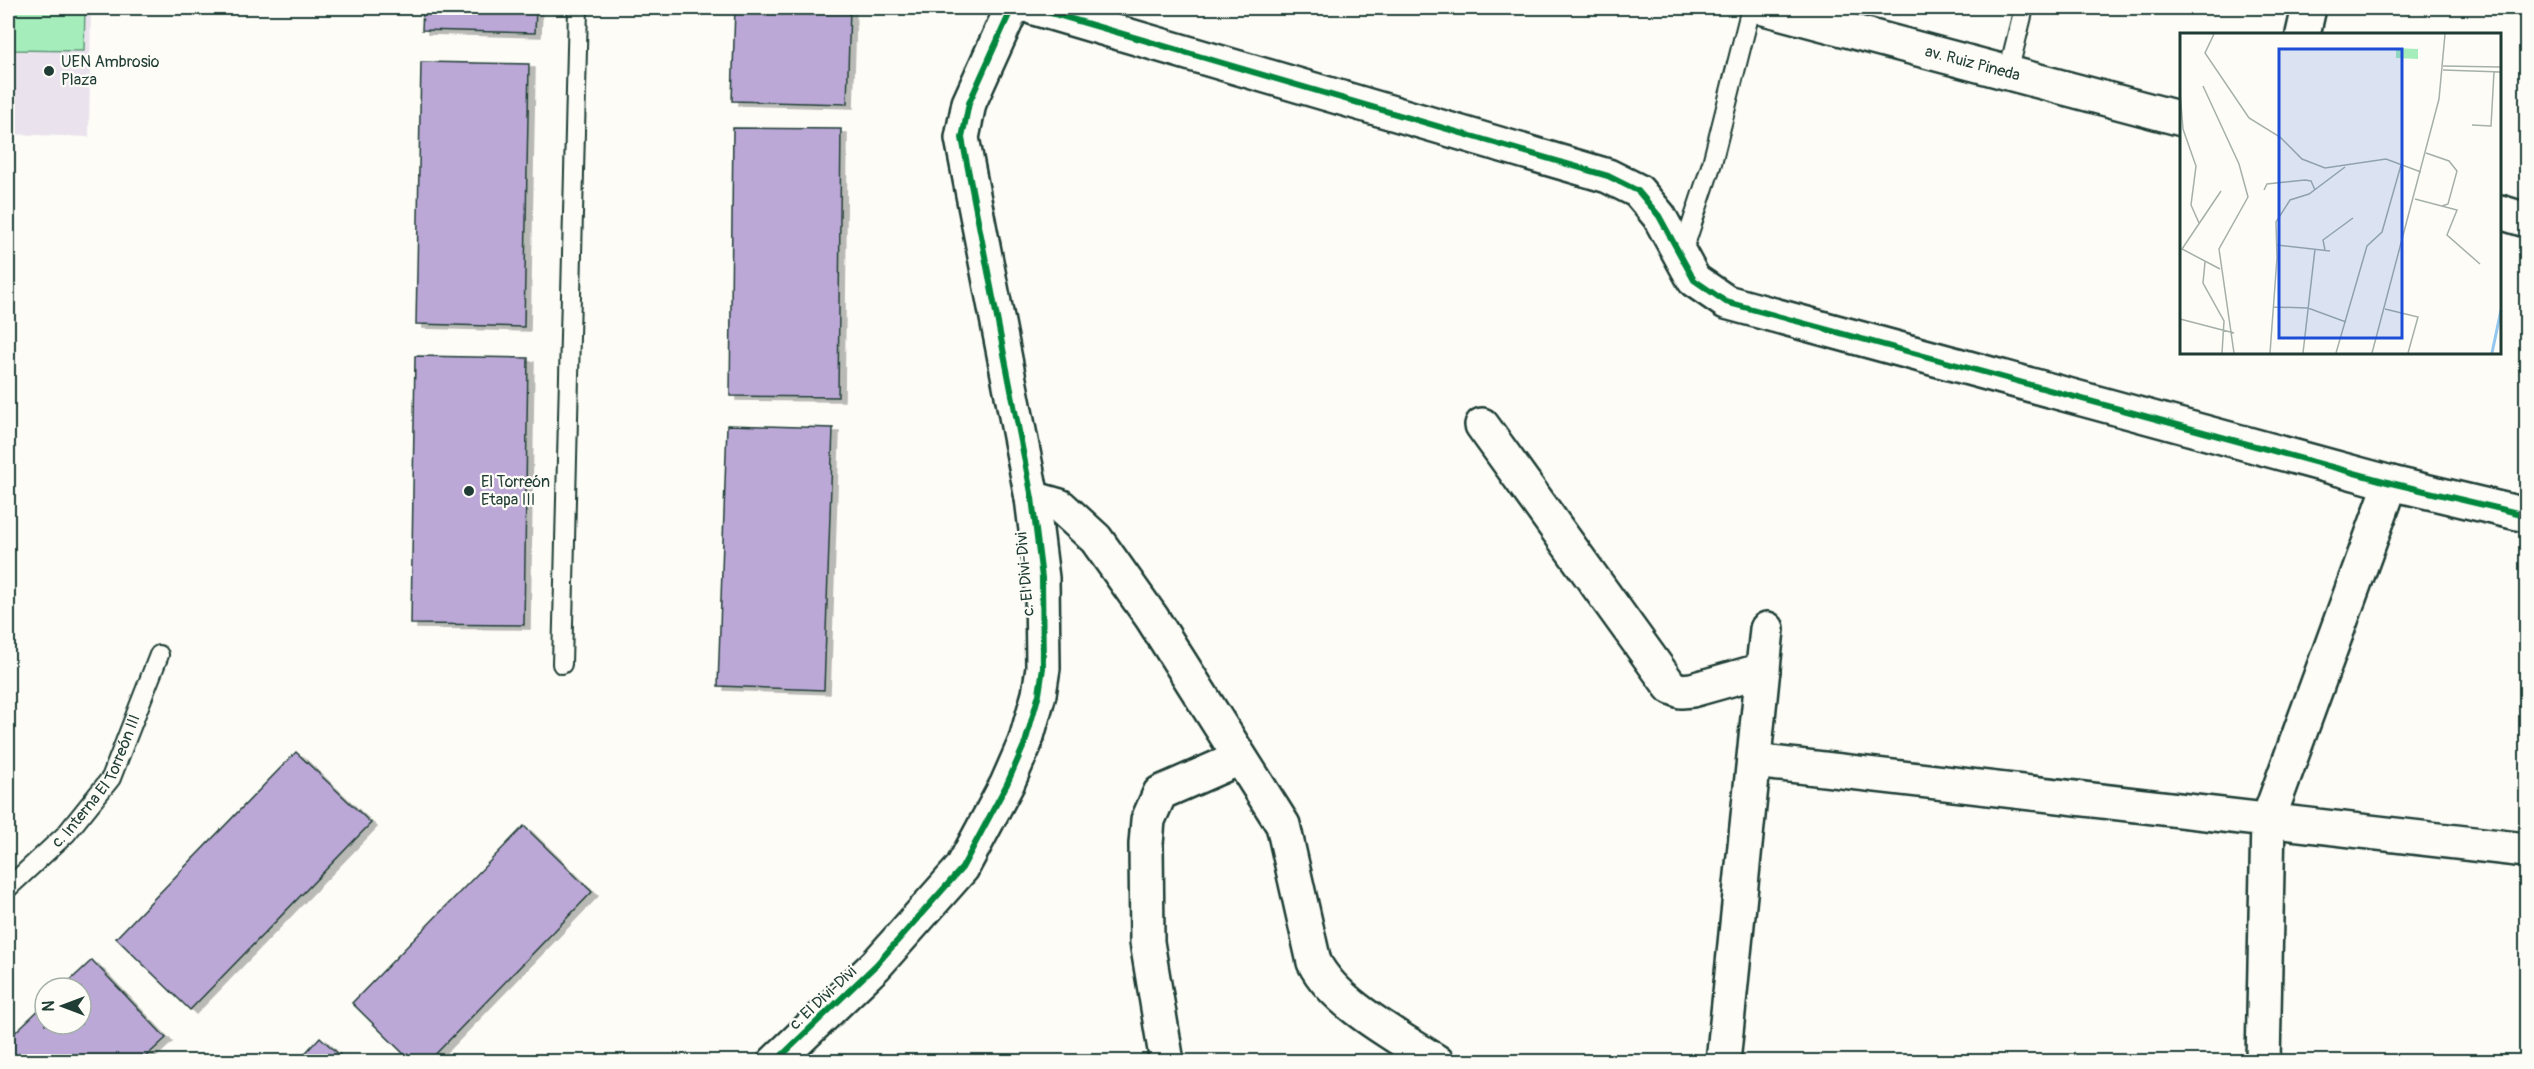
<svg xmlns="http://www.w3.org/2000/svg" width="2534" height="1069" viewBox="0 0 2534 1069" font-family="Pangolin,sans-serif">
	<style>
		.built { fill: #eae3ed }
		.green { fill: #a5eebc; stroke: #629678; stroke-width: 1.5 }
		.building { fill: #bca8d7; stroke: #1f3d34; stroke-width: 1.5; filter: url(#shadow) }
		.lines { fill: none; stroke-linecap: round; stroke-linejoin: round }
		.service-casing { stroke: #1f3d34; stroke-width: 22 }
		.minor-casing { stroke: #1f3d34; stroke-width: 38 }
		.service { stroke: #fdfcf7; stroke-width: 18 }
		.minor { stroke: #fdfcf7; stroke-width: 33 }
		.cycleway-casing { stroke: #fdfcf7; stroke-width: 10 }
		.cycleway { stroke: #00873e; stroke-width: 6 }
		.poi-dot { fill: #1f3d34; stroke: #fdfcf7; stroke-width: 2 }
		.labels { text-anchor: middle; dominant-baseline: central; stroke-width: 4.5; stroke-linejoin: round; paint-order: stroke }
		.poi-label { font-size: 16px; fill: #1f3d34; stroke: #fdfcf7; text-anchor: start }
		.street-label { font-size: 16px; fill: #1f3d34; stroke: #fdfcf7 }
		.inset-river { fill: none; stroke: #93c7f0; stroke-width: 3 }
		.inset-road { fill: none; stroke: #a4b0a9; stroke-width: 1.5 }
		.view { fill: #1d4ed8; fill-opacity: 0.15; stroke: #1d4ed8; stroke-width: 3 }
		.inset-edge { fill: none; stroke: #1f3d34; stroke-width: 3 }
	</style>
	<defs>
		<filter id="shadow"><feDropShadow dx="6" dy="4" stdDeviation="0" flood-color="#0004"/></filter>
	</defs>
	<rect width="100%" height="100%" fill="#fdfcf7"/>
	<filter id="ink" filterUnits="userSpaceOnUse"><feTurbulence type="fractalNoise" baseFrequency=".0167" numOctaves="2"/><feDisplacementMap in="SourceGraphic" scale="12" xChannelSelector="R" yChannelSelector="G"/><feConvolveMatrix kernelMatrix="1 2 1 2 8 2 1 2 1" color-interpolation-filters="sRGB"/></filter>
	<g filter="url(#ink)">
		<!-- built -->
		<polygon class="built" points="8,8 91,8 89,137 8,134"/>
		<!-- green -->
		<polygon class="green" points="8,8 85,8 84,51 8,50"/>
		<!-- building -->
		<g class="building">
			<polygon points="423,8 536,8 535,33 422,30"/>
			<polygon points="735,8 850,8 847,104 732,101"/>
			<polygon points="421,62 529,64 524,327 416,324"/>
			<polygon points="733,128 841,129 838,397 730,396"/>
			<polygon points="415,356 528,358 524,625 411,624"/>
			<polygon points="727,425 833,428 824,690 718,686"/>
			<polygon points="296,752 371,823 190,1010 116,938"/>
			<polygon points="524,826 592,892 428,1062 412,1062 352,1003"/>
			<polygon points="92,960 166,1038 140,1062 8,1062 8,1039 45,1004 45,1024 81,1024 81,988 62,988"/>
			<polygon points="320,1037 347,1062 297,1062"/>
		</g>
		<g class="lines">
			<defs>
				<g id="service">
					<polyline points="2008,73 2024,8"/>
					<polyline points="1681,257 1712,163 1751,8"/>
					<polyline points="562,664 578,8"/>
					<path id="s1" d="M8,888L66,834L111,778L159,655"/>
				</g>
				<g id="minor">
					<polyline points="1034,8 1608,176 1638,191 1659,216 1694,280 1726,302 2391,483 2526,515"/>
					<path id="s2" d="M1764,8L2182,119"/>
					<polyline points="2303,34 2309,8"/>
					<polyline points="2500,212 2526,220"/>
					<polyline points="1482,425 1671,687 1681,691 1692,690 1763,670"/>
					<path d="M1032,498L1060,506L1096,539L1152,618L1271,806L1283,825L1314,962C1335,1004 1397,1036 1437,1062"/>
					<polyline points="1754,761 2526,850"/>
					<polyline points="775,1062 876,965 962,868 1007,784 1025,743 1039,694 1043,668 1042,578 1032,498 962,138 969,103 1012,8"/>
					<polyline points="1167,1062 1147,942 1146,844 1148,820 1160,793 1240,758"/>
					<polyline points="1723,1062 1767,629"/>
					<polyline points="2263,1062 2268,820 2391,483"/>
				</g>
			</defs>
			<!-- service casing -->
			<use href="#service" class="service-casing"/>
			<!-- minor casing -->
			<use href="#minor" class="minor-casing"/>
			<!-- service -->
			<use href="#service" class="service"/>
			<!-- minor -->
			<use href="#minor" class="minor"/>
			<defs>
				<g id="cycleway">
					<polyline points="1034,8 1608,176 1638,191 1659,216 1694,280 1726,302 2391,483 2526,515"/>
					<polyline points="775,1062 876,965 962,868 1007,784 1025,743 1039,694 1043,668 1042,578 1032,498 962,138 969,103 1012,8"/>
				</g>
			</defs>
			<!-- cycleway casing -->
			<use href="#cycleway" class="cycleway-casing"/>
			<!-- cycleway -->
			<use href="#cycleway" class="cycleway"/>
		</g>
	</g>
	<!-- markers -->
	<g class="poi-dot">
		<circle cx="49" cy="71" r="6"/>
		<circle cx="469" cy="491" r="6"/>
	</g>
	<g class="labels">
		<!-- poi labels -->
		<g class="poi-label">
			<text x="61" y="62">UEN Ambrosio<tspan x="61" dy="18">Plaza</tspan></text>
			<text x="481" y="482">El Torreón<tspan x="481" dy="18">Etapa III</tspan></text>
		</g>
		<!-- street labels -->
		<g class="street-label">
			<text stroke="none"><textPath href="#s2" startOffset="216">av. Ruiz Pineda</textPath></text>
			<text transform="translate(1025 574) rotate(-95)">c. El Divi-Divi</text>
			<text stroke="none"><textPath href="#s1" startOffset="141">c. Interna El Torreón III</textPath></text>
			<text transform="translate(823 998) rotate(-43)">c. El Divi-Divi</text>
		</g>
	</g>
	<!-- overview -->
	<g transform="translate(2180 33)">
		<rect width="321" height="321" fill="#fdfcf7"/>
		<path d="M216,15L238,16V26L216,25Z" fill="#a5eebc"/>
		<path class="inset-river" d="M312,320L321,277"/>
		<path class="inset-road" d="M34,1L25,20L69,85L100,104L122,126L145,135L206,126L241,139M263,33L321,34M263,37L321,39M23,53L59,131L68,164L39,216L54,320M0,59L3,96L16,133L11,172L19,190M292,92L311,93L314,39M246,120L269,128L277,138L268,171L262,173M84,157L87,151L125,147L131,148L135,157M235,166L277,177L267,202L300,231M97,212L150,218M145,217L143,207L173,185M25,229L23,250L44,288L42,320M40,236L2,216L41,158M93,274L128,275L166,289M205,276L238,284L228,320M0,286L54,300M90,320L97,225L96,189L110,167L129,161L165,134M123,320L135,216M156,320L187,213L202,199L221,132M192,320L259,66L265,1"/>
		<path class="view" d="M99,16H222V305H99Z"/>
		<rect width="321" height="321" class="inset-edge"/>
	</g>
	<!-- margin -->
	<rect width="2534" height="1069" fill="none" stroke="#fdfcf7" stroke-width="30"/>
	<rect x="15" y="15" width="2504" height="1039" fill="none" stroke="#1f3d34" stroke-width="2" filter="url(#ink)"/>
	<!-- north arrow -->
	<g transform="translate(63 1006) rotate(270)"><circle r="28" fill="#fdfcf7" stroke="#a4b0a9" stroke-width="1.5"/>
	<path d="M0-4.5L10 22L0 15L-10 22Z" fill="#1f3d34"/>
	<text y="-9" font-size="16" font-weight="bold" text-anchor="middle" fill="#1f3d34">N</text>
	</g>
</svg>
